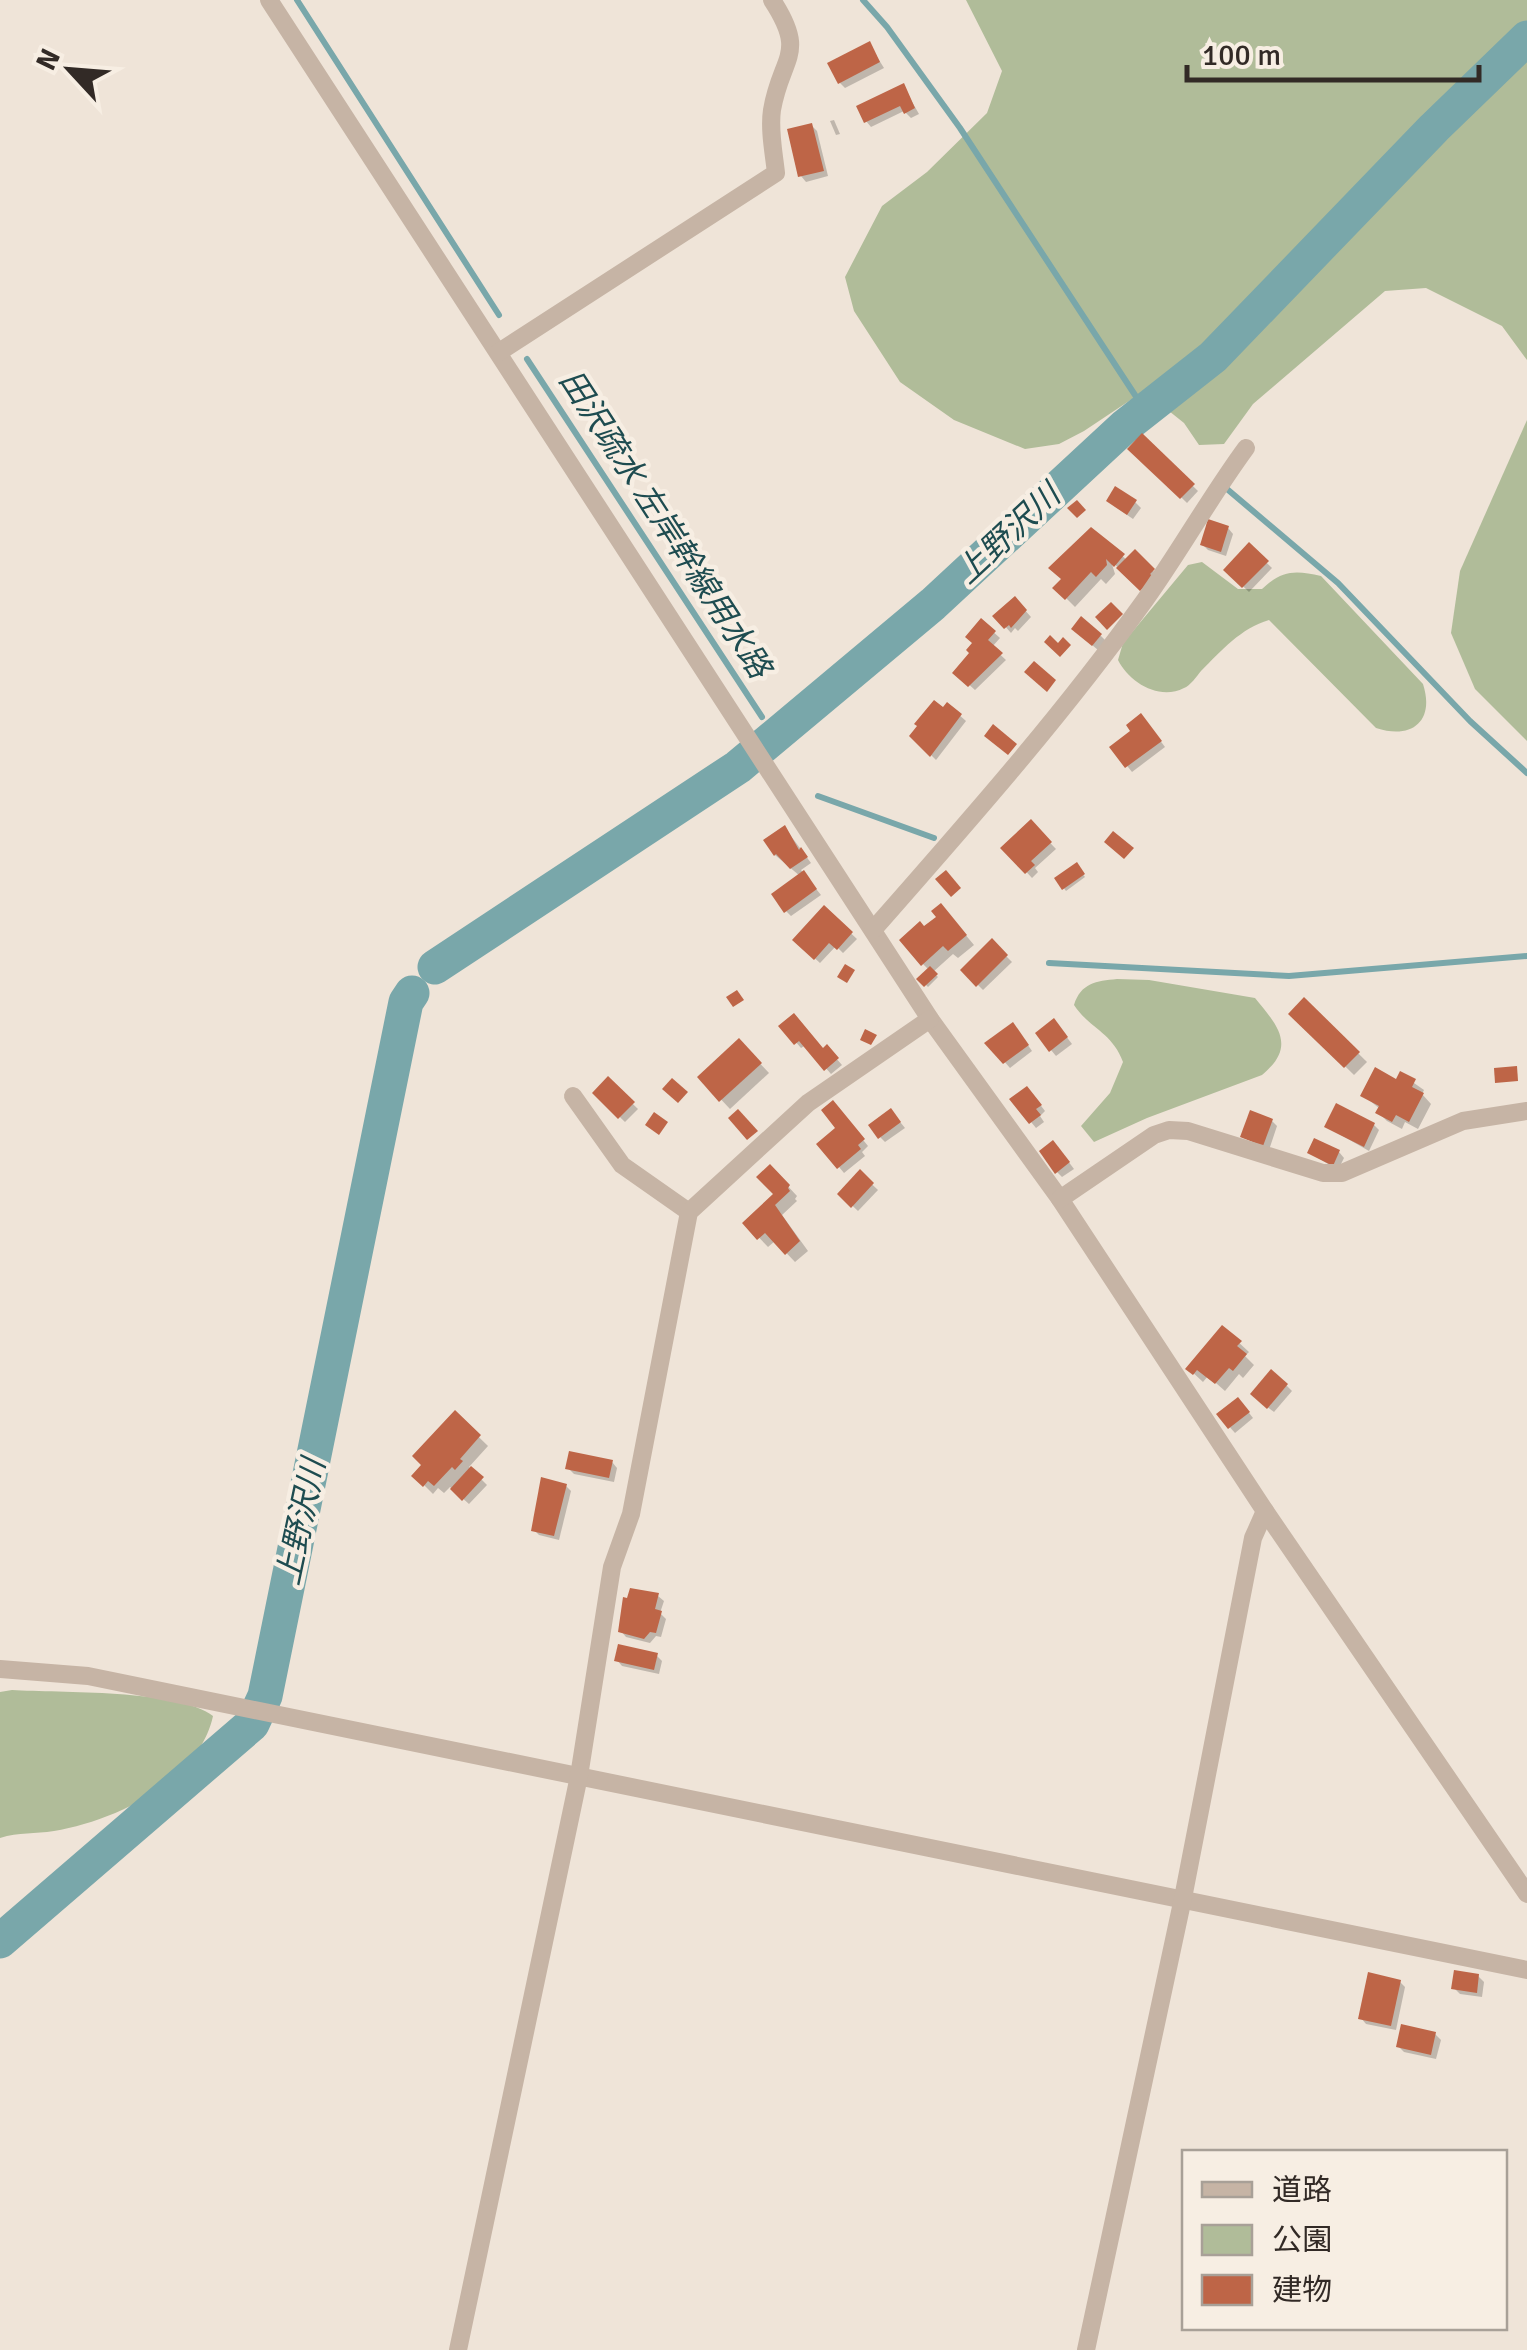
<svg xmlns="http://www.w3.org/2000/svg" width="1527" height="2350" viewBox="0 0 1527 2350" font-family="Signika,'Noto Sans JP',sans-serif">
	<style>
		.green { fill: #b0bc99 }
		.shadow { fill: #0003 }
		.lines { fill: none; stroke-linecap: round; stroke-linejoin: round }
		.stream { stroke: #79a7aa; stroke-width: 6 }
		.river { stroke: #79a7aa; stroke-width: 35 }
		.building { fill: #be6547 }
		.minor { stroke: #c6b4a5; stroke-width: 18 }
		.labels { text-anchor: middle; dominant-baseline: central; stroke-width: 9; stroke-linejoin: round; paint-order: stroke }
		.water-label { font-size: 32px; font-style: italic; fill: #1e4c50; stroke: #f7eee3 }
	</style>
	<rect width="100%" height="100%" fill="#efe4d8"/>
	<!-- green -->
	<g class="green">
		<polygon points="966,0 1527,0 1527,360 1502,326 1426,288 1385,291 1253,404 1224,444 1199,445 1184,423 1144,391 1084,431 1059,444 1025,449 954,420 900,382 854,311 845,277 882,206 927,172 987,113 1002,71"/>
		<polygon points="1527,420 1527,741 1475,689 1451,633 1460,571"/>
		<path d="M1202,562L1238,589H1262C1282,570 1295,570 1321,576L1423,684C1435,721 1412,740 1376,728L1269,620C1241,628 1221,651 1201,671C1197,676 1190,686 1184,688C1159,701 1129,682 1118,660L1123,643L1188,565Z"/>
		<path d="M1117,979L1149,980L1255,998C1278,1026 1297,1046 1262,1075L1147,1118L1094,1142L1081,1126L1110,1093L1123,1062C1112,1032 1090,1029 1074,1005C1081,983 1096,981 1117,979Z"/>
		<path d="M12,1690C59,1693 179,1689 213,1716C199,1781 115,1821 54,1831C35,1834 19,1832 0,1838V1692Z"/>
	</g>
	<!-- shadow -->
	<g class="shadow">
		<polygon points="869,44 884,68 845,88 840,83"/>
		<polygon points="903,86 919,114 911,118 904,111 871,127 866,121"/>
		<polygon points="834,120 840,134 836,135 830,121"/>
		<polygon points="811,125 817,131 828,176 806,182 801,176"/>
		<polygon points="1142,437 1198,491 1187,503 1131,448"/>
		<polygon points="1135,502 1141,508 1133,519 1114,506"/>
		<polygon points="1228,528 1233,534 1226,556 1208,550 1202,544"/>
		<polygon points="1091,530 1127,560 1135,552 1158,576 1147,594 1111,561 1115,574 1106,584 1101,579 1075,607 1056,588"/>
		<polygon points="1249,546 1272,568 1249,592 1226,570"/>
		<polygon points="1015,599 1031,617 1018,631 1015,628 1011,633 996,616"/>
		<polygon points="982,622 1000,638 992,647 1006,660 975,690 956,673 973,653"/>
		<polygon points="1079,634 1101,636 1106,641 1098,650"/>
		<polygon points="948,705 966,721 936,760 912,736"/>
		<polygon points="1146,722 1165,747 1132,772 1112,747"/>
		<polygon points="1031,823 1056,849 1035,868 1038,872 1032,878 1004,848"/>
		<polygon points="785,828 811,863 801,870 821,895 791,916 786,911 800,876 775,855 766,841"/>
		<polygon points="1076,866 1085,877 1066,891 1057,879"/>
		<polygon points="824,908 857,939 843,953 836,946 820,963 795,940"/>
		<polygon points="949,915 974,945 958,958 953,954 933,972 938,977 928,987 920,979 929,970 923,964 925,930 939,917"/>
		<polygon points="992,942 1012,962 983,990 963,970"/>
		<polygon points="1305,1001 1367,1062 1354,1075 1292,1014"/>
		<polygon points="782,1026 824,1051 827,1048 842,1065 831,1074 806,1045 801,1048"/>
		<polygon points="1059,1027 1072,1044 1056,1056 1051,1050"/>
		<polygon points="1018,1031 1032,1051 1010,1068 988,1043"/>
		<polygon points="739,1041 769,1073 730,1109 700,1077"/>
		<polygon points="1401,1074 1424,1090 1422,1094 1431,1104 1418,1129 1405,1122 1402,1129 1387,1121 1378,1112 1380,1109 1363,1095 1397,1082"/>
		<polygon points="608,1080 638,1109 625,1122 595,1093"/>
		<polygon points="1032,1094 1045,1111 1040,1116 1044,1122 1036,1128 1013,1100"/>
		<polygon points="838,1109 868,1146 862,1152 865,1156 844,1173 820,1144 839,1128"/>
		<polygon points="896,1117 905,1128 885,1142 880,1137"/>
		<polygon points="1272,1121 1277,1126 1269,1150 1243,1137"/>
		<polygon points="1374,1125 1379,1130 1369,1151 1327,1127"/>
		<polygon points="1059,1149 1074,1169 1062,1177 1057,1172"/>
		<polygon points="1339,1152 1344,1158 1338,1170 1310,1153"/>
		<polygon points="770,1167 797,1196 795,1199 797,1201 782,1215 808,1251 795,1262 775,1241 768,1247 745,1223 776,1194"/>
		<polygon points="860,1173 878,1190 858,1211 840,1194"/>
		<polygon points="1223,1328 1249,1352 1245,1356 1254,1365 1243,1378 1239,1374 1225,1391 1208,1376 1203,1382 1189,1369"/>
		<polygon points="1286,1385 1292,1391 1274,1412 1258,1400"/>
		<polygon points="1243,1405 1253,1418 1235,1433 1219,1415"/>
		<polygon points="455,1414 488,1446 469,1467 487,1485 469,1504 450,1487 444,1493 438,1488 433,1494 415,1476"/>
		<polygon points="612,1462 617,1468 614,1482 574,1474 568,1468"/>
		<polygon points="566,1486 571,1491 559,1540 539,1535 534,1530"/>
		<polygon points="658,1596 664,1601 660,1613 666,1619 661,1637 656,1636 650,1643 626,1637 621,1631"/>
		<polygon points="656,1655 662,1661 659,1674 622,1666 617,1660"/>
		<polygon points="1478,1976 1484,1982 1482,1997 1460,1994 1454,1988"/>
		<polygon points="1400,1982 1405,1987 1396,2030 1366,2024 1361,2018"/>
		<polygon points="1435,2034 1441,2040 1436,2059 1404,2052 1398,2046"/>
	</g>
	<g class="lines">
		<!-- stream -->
		<g class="stream">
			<polyline points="297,0 499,315"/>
			<polyline points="863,0 887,27 960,128 1135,395"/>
			<polyline points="527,359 762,717"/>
			<polyline points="1227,489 1338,583 1470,721 1527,773"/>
			<polyline points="818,796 934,838"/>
			<polyline points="1049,963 1289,976 1527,956"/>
		</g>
		<!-- river -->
		<g class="river">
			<polyline points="435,967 738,767 933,604 1124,427 1213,357 1434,128 1527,38"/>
			<polyline points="0,1941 252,1724 265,1696 406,1002 412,993"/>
		</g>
	</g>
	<!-- building -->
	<g class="building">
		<polygon points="870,41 880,62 838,84 827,63"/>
		<polygon points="904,83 915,108 904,114 900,106 864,123 856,106"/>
		<polygon points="812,123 824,171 798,177 787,129"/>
		<polygon points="1142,433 1195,484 1180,499 1127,449"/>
		<polygon points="1115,486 1137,500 1127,515 1106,501"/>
		<polygon points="1077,500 1086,510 1077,518 1067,508"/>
		<polygon points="1208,519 1229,526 1221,552 1200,545"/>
		<polygon points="1091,527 1125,554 1114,567 1106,559 1107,565 1096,577 1091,572 1065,600 1052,588 1061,579 1048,568"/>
		<polygon points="1249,542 1269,561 1242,588 1223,570"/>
		<polygon points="1135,549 1155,569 1150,574 1154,577 1140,591 1116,568"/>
		<polygon points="1015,596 1027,610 1011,628 1009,625 1004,629 992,616"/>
		<polygon points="1111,602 1123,614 1107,630 1095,617"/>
		<polygon points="1081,616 1102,634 1092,646 1071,629"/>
		<polygon points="981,618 996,631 988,640 1003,653 968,687 952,673 969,653 966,650 972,643 965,637"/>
		<polygon points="1050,635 1058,643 1063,637 1071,645 1060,657 1044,642"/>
		<polygon points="1034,661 1056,680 1047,692 1024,672"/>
		<polygon points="934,700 943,707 947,702 962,714 930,757 909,736 917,726 914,724"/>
		<polygon points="1141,713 1162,741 1125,768 1109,747 1130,731 1126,725"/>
		<polygon points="993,724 1017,744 1008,755 984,736"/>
		<polygon points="1031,819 1052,842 1031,861 1035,865 1025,874 1000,848"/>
		<polygon points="785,825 799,850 801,847 808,857 790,869 776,854 774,856 763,840"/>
		<polygon points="1113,831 1134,848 1124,859 1104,842"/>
		<polygon points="1077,862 1085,874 1062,890 1054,878"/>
		<polygon points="804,870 817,889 784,913 771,894"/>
		<polygon points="946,870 961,888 951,897 935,879"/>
		<polygon points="941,903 967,935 948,951 943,946 921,966 899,940 920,921 924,926 936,917 931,911"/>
		<polygon points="824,905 853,932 837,950 829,943 814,960 792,940"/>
		<polygon points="992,938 1008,955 976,987 960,970"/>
		<polygon points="845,964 855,970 847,983 837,977"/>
		<polygon points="930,966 938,974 924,987 916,979"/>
		<polygon points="737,990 744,1000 733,1007 726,997"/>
		<polygon points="1304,997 1360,1052 1344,1068 1288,1014"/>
		<polygon points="794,1013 823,1048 827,1044 839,1058 824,1071 799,1041 794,1045 778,1026"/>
		<polygon points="1054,1018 1068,1037 1049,1052 1035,1033"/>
		<polygon points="1013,1022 1029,1045 1003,1064 984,1043"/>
		<polygon points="865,1029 877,1035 871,1045 860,1040"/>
		<polygon points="739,1038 762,1063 719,1102 697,1077"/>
		<polygon points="1517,1066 1518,1081 1495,1083 1494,1068"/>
		<polygon points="1375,1067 1396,1079 1400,1071 1416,1079 1412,1087 1424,1093 1409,1122 1396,1115 1392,1122 1375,1113 1379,1106 1360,1096"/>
		<polygon points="608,1076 635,1102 618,1119 592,1093"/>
		<polygon points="672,1078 688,1092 678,1103 662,1089"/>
		<polygon points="1027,1086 1042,1105 1036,1109 1041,1115 1029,1124 1009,1099"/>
		<polygon points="833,1100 865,1139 858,1145 861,1149 837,1169 816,1144 835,1128 821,1110"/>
		<polygon points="1336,1103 1375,1123 1364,1147 1324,1127"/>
		<polygon points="891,1108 901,1122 878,1139 868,1125"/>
		<polygon points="738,1109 758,1131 747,1140 728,1118"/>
		<polygon points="1250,1110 1273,1119 1263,1146 1240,1137"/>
		<polygon points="654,1112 668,1122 659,1135 645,1125"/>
		<polygon points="1314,1138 1340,1150 1333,1166 1307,1153"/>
		<polygon points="1053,1140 1070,1162 1055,1174 1039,1151"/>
		<polygon points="770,1164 790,1185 788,1188 790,1191 775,1205 800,1241 785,1255 765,1233 757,1240 742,1223 773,1194 756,1177"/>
		<polygon points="860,1169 874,1183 851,1208 837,1194"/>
		<polygon points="1222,1325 1242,1341 1237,1346 1247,1354 1233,1371 1229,1368 1215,1384 1197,1370 1193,1375 1185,1369"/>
		<polygon points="1271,1369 1288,1384 1267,1409 1250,1394"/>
		<polygon points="1238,1397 1250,1412 1228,1429 1216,1414"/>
		<polygon points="455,1410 481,1435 460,1459 463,1461 455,1470 452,1467 434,1486 428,1481 423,1487 411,1476 421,1465 412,1456"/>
		<polygon points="569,1451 613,1460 609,1478 565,1469"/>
		<polygon points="471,1466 484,1477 462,1501 450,1489"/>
		<polygon points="541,1477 567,1484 554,1536 531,1531"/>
		<polygon points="630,1588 659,1593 655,1609 662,1611 656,1633 650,1632 644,1639 618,1632 623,1597 627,1598"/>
		<polygon points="618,1644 658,1653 654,1670 614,1661"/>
		<polygon points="1454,1970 1479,1974 1477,1993 1451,1989"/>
		<polygon points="1368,1972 1401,1980 1391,2026 1358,2019"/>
		<polygon points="1401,2024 1436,2032 1431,2055 1396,2047"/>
	</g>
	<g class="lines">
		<!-- minor -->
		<g class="minor">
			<polyline points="269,0 930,1019 1060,1199 1265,1511 1527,1894"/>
			<path d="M499,352L776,173C774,154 769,130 772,110C781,56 808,55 772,0"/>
			<path d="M873,930C967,823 1061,717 1145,600C1180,551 1210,497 1246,448"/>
			<polyline points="573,1096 622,1165 689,1212"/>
			<polyline points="1060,1199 1154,1135 1169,1130 1188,1131 1323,1173 1342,1173 1463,1121 1527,1111"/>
			<polyline points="0,1669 88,1676 1527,1970"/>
			<polyline points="458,2350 579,1776 612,1567 631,1514 689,1212 808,1103 930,1019"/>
			<polyline points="1086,2350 1183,1898 1253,1538 1265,1511"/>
		</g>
	</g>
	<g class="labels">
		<!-- water labels -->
		<g class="water-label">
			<text transform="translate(665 524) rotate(57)">田沢疏水 左岸幹線用水路</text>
			<text transform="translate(1008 534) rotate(-43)">上野沢川</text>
			<text transform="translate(301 1522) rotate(-78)">上野沢川</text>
		</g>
	</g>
	<!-- legend -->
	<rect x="1182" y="2150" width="325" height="180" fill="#f7eee3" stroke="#a8a097" stroke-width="2.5"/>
	<rect x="1202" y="2182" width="50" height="15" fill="#c6b4a5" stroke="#a8a097" stroke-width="2.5"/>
	<text x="1272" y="2200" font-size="30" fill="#322a26">道路</text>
	<rect x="1202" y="2225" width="50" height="30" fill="#b0bc99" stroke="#a8a097" stroke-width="2.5"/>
	<text x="1272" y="2250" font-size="30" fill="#322a26">公園</text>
	<rect x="1202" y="2275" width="50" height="30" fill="#be6547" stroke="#a8a097" stroke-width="2.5"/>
	<text x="1272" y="2300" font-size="30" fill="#322a26">建物</text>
	<!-- north arrow -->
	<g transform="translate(70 70) rotate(296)" stroke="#f7eee3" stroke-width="8" paint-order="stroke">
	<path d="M0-8L18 38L0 25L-18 38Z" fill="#322a26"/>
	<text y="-15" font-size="28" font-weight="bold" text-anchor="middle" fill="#322a26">N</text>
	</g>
	<!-- scale -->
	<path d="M1187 65v15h292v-15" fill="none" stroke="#322a26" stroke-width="5"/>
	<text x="1202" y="65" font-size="30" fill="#322a26" stroke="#f7eee3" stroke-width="8" paint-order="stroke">100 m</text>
</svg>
